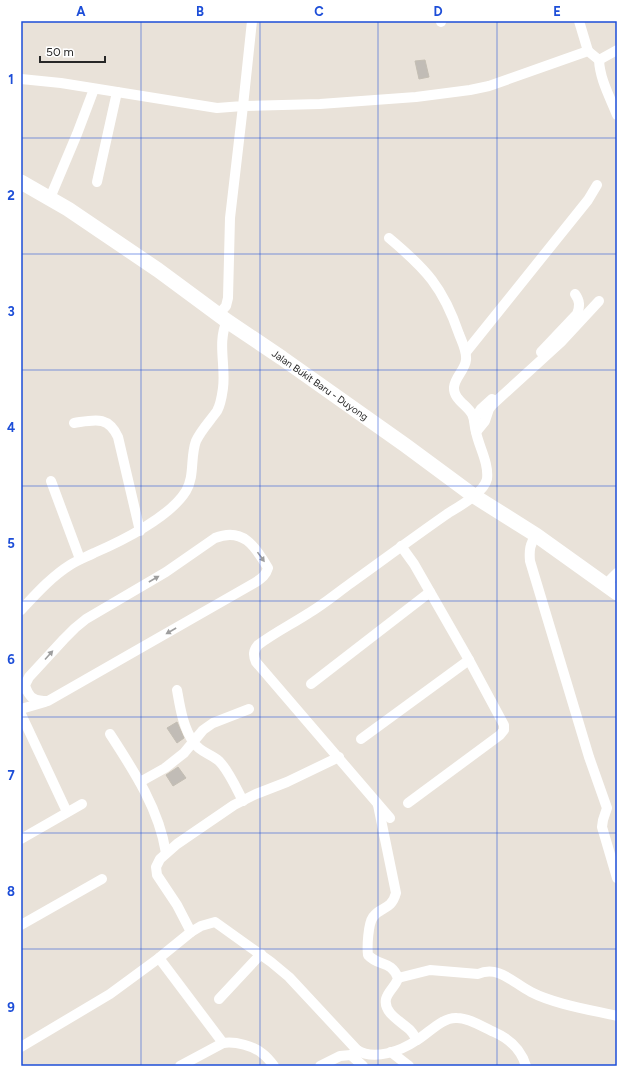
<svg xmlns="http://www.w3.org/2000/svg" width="638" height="1087" viewBox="0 0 638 1087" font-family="Figtree,sans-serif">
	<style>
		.building { fill: #c1bcb6; stroke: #c4beb3 }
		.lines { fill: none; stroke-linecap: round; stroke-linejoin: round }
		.street { stroke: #fff; stroke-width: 10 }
		.secondary { stroke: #fff; stroke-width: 15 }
		.oneway { fill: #9e9e9e }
		.grid { fill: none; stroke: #1d4ed8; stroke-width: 1; stroke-opacity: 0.55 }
		.labels { text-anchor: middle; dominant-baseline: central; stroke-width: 3; stroke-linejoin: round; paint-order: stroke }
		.street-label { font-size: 10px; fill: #272727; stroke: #fff }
		.neatline { fill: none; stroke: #1d4ed8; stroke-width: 1.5 }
		.grid-label { font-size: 13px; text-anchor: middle; font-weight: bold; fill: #1d4ed8 }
	</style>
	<rect width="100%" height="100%" fill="#e9e2d9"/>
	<!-- building -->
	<g class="building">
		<polygon points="425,60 429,77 419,79 415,61"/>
		<polygon points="177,722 184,738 177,743 167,728"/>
		<polygon points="178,767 186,778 173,786 166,775"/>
	</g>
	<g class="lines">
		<!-- street -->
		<g class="street">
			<polyline points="441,21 441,22"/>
			<polyline points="579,21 588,51"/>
			<polyline points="599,60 617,50"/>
			<polyline points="21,79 61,83 217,108 243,106 252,21"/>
			<polyline points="97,182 117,92"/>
			<polyline points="50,198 77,134 94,89"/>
			<path d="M389,238C426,269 443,287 459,334C462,342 467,351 466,360C465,370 455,377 454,387C453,399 467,405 472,414C475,420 474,426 476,432C479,447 489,463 487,479C484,493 458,507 447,514C414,537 383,560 351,583C337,593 324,604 309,613C292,624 274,633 258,645C253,651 253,655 256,662L390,818"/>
			<path d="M218,315L226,306L228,298L230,218L243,106L320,104L416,97L470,90L489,86L588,51L599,60C600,80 610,97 617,115"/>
			<polyline points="466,352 588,200 597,185"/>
			<path d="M541,352L577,314C580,306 580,301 575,294"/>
			<polyline points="474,420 481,409 492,399"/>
			<path d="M74,423C94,420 108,415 118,437L140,531"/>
			<polyline points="476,432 485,421 489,409 492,405 561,342 599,301"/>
			<polyline points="51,481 80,559"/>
			<path d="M536,535C530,544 529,550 530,561L589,757L607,808L603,820L602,827L617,878"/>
			<polyline points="401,546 414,564 469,660 504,725 504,730 500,735 408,803"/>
			<polyline points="607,586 611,579 617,573"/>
			<path d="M21,610C36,594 51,577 70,565C78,560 86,557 94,553C122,541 170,517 186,491C195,476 190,457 196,441C201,430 210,421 217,411C221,404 222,395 223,388C226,366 217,342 227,321"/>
			<polyline points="311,684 430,592"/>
			<path d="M21,689L25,685L29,677L64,639L75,628L86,619L166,572L215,538C243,527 255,546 268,568C266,575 262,578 256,582L48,701C35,701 29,699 25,685"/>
			<path d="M177,690C180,707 183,728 194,743C200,752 211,754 219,761C229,771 236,788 243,801"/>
			<polyline points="21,709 45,702"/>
			<polyline points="21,714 67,812"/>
			<path d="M110,734C134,771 159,809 166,853"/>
			<polyline points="361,739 469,660"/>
			<polyline points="140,782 165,768 184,753 203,730 213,723 249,709"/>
			<path d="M378,805L396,893C391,911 381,906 373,917C368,924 367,947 368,955C379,967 391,960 398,978C396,986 388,991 386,999C383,1013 402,1022 410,1030C413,1033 415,1037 417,1040"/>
			<polyline points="21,839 82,804"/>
			<polyline points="21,925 102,879"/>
			<polyline points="191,932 177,905 157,875 156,867 160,859 177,844 234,805 256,794 287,782 339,757"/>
			<polyline points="159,958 223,1043"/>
			<path d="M398,978L430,970L478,974C499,965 513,983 531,992C554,1004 591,1010 617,1016"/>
			<polyline points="219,999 261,954"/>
			<path d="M21,1047L110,994L159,958L191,932L201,926L215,922L271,962L289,977L357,1050C374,1061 401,1051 417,1040C429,1033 442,1017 457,1018C469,1018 483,1027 494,1032C510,1039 521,1049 526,1066"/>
			<polyline points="391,1052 409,1066"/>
			<polyline points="351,1055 363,1066"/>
			<path d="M180,1066L223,1043C235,1041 254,1046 263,1054C267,1057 271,1062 274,1066"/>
			<polyline points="320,1066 340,1056 351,1055 357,1050"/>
		</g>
		<!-- secondary -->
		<polyline class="secondary" points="21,182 68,209 158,270 227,321 282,358 405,445 474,496 536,535 617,593"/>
	</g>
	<!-- one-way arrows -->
	<defs><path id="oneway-solid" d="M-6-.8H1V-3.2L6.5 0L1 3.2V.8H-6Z"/></defs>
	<g class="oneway">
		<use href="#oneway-solid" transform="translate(261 557) rotate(54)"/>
		<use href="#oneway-solid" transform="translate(154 579) rotate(-30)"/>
		<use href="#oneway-solid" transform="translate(171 631) rotate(150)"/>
		<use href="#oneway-solid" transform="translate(49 655) rotate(-48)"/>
	</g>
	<!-- grid -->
	<path class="grid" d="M141,21V1066M260,21V1066M378,21V1066M497,21V1066M21,138H617M21,254H617M21,370H617M21,486H617M21,601H617M21,717H617M21,833H617M21,949H617"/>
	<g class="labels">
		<!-- street labels -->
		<g class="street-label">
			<text transform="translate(320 385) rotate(35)">Jalan Bukit Baru - Duyong</text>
		</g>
	</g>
	<!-- border -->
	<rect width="638" height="1087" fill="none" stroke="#ffffff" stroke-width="44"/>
	<!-- scale -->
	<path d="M40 56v6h65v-6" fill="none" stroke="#272727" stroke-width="2"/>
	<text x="46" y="56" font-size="12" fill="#272727" stroke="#ffffff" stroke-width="3" paint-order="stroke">50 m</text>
	<rect x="22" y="22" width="594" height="1043" class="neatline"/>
	<g class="grid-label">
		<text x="81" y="16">A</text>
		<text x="200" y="16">B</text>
		<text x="319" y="16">C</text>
		<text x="438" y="16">D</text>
		<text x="557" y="16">E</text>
		<text x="11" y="84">1</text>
		<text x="11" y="200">2</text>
		<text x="11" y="316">3</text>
		<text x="11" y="432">4</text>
		<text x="11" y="548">5</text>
		<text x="11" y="664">6</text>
		<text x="11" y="780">7</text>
		<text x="11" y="896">8</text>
		<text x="11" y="1012">9</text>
	</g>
</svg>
